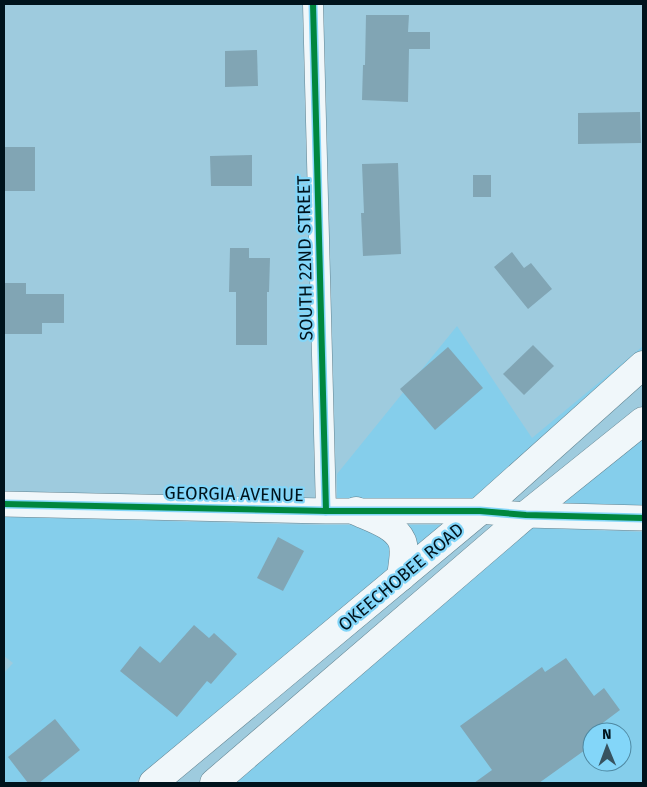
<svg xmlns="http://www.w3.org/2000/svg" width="647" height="787" viewBox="0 0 647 787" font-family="'Fira Sans',sans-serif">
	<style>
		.built { fill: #85ceeb; fill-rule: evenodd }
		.building { fill: #81a5b4 }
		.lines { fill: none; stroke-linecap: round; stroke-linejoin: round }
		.minor-casing { stroke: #628390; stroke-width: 21 }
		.tertiary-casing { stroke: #628390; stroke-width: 26 }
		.secondary-casing { stroke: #628390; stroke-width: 29 }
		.minor { stroke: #f0f7fa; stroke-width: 20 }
		.tertiary { stroke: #f0f7fa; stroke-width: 25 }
		.secondary { stroke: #f0f7fa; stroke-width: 28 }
		.cycleway-casing { stroke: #83d6f9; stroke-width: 9 }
		.cycleway { stroke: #00873e; stroke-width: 6 }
		.labels { text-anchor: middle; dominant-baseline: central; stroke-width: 4.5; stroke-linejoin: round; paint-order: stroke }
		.street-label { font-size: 18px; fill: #00131c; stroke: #83d6f9 }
	</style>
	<rect width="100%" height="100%" fill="#9ecbde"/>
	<!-- built -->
	<g class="built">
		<polygon points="457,326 532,438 643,346 643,348 476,498 337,499 337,474"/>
		<polygon points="643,437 643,506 561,503"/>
		<polygon points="4,517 315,525 444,525 134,783 4,783 4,673 13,663 4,656"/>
		<path d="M529,528L643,532V783H233ZM592,732H622V762H592Z"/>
	</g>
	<!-- building -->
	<g class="building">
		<polygon points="366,15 409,15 408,32 430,32 430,49 409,49 408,102 362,100 363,65 365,65"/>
		<polygon points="257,50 258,86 225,87 225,51"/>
		<polygon points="640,112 641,143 578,144 578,113"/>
		<rect x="4" y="147" width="31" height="44"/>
		<polygon points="252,155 252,186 211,186 210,156"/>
		<polygon points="398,163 401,254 363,256 361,213 364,213 362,164"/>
		<rect x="473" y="175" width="18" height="22"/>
		<polygon points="230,248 249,248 249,258 270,258 269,292 267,292 267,345 236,345 236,292 229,292"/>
		<polygon points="512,252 524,268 531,263 552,289 528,309 494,267"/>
		<polygon points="4,283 26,283 26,294 64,294 64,323 42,323 42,334 4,334"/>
		<polygon points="533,345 554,366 524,395 503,374"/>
		<polygon points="448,347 483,388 435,430 400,389"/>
		<polygon points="278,537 304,551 283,591 257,578"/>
		<polygon points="194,625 209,638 214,633 237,654 211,684 207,681 177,717 120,671 140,646 160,663"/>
		<polygon points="566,658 594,696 604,688 620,710 592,731 592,745 539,783 474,783 492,770 460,726 542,667 545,672"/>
		<polygon points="55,719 80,750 39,783 28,783 8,757"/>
	</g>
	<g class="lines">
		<defs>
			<polyline id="minor" points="313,4 326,511"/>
			<polyline id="tertiary" points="4,504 326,511 480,511 526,515 643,518"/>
			<g id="secondary">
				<path d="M356,511C371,518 395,525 402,541C406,551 402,567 401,577"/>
				<polyline points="153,783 480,511 643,365"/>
				<polyline points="214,783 526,515 643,421"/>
			</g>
		</defs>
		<!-- minor casing -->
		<use href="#minor" class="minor-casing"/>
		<!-- tertiary casing -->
		<use href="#tertiary" class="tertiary-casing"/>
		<!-- secondary casing -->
		<use href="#secondary" class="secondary-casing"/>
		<!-- minor -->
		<use href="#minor" class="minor"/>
		<!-- tertiary -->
		<use href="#tertiary" class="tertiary"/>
		<!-- secondary -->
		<use href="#secondary" class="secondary"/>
		<defs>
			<g id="cycleway">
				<polyline points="313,4 326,511"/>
				<polyline points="4,504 326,511 480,511 526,515 643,518"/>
			</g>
		</defs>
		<!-- cycleway casing -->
		<use href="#cycleway" class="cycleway-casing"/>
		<!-- cycleway -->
		<use href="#cycleway" class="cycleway"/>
	</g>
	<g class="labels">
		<!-- street labels -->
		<g class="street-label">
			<text transform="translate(305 258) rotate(-91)">SOUTH 22ND STREET</text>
			<text transform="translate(234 494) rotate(1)">GEORGIA AVENUE</text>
			<text transform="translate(401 577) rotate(-40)">OKEECHOBEE ROAD</text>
		</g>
	</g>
	<!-- border -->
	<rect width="647" height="787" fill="none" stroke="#00131c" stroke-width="10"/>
	<!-- north arrow -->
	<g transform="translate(607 747) rotate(359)"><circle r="24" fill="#83d6f9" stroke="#4f88a1"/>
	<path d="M0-4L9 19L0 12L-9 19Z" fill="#375360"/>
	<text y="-8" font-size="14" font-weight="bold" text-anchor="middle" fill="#00131c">N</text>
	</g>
</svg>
